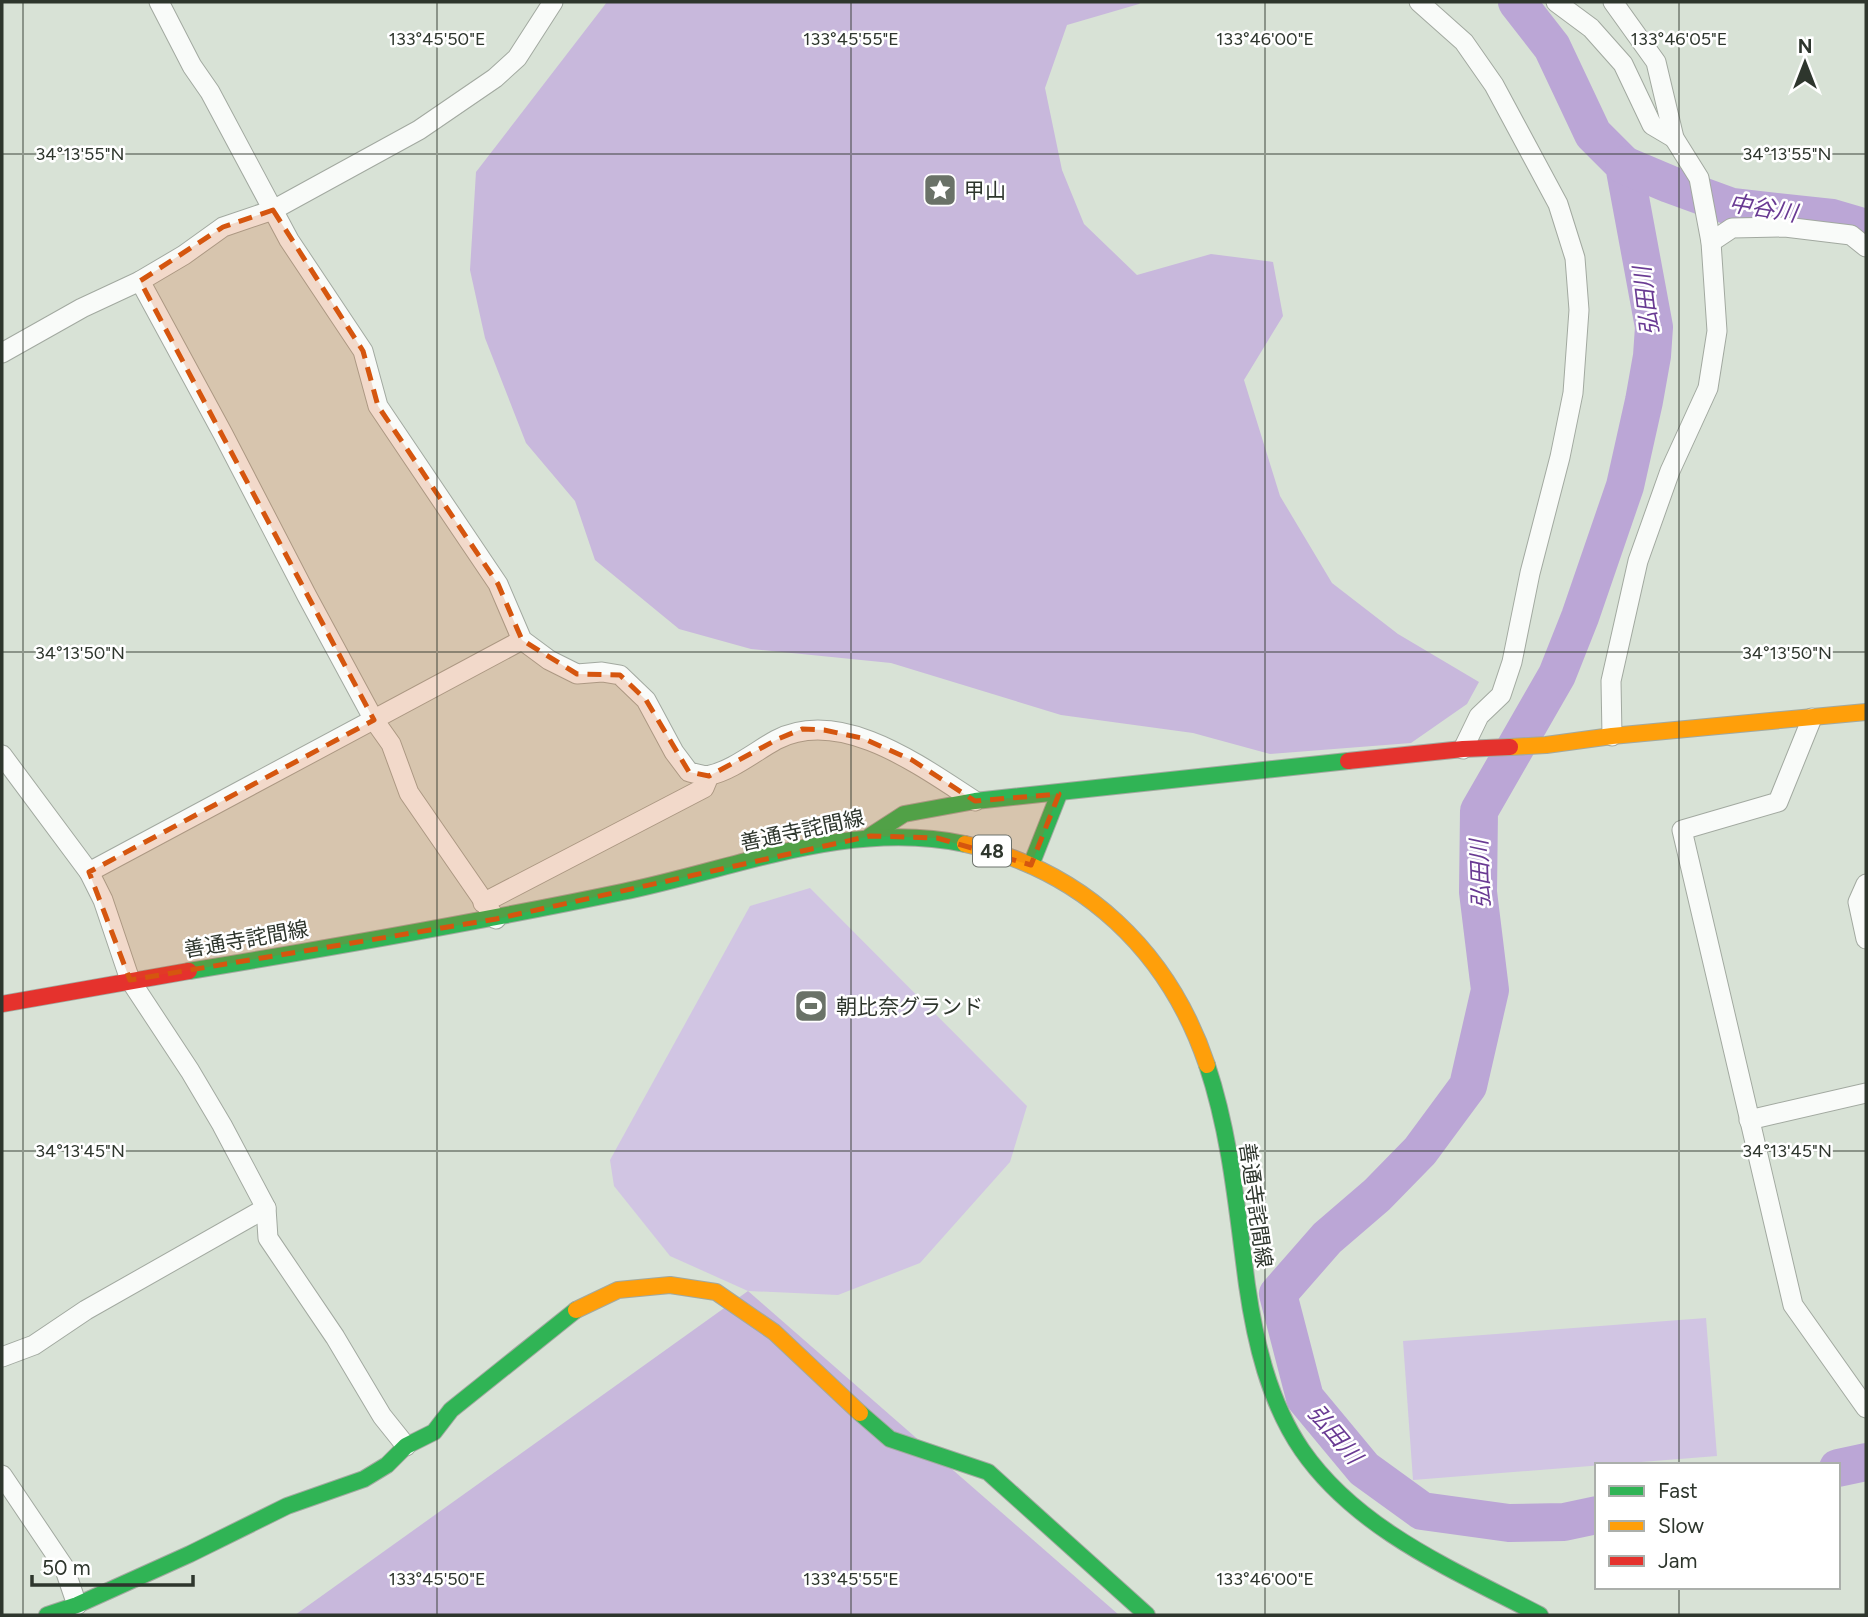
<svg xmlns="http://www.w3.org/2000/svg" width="1868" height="1617" viewBox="0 0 1868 1617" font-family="Figtree,'Noto Sans JP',sans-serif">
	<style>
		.green { fill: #d1c5e3 }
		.forest { fill: #c8b8dc }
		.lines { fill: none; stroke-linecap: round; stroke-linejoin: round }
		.river { stroke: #bba6d6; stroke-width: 38 }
		.street-casing { stroke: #a2a9a0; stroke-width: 21 }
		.fast-casing { stroke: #a2a9a0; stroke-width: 18 }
		.slow-casing { stroke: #a2a9a0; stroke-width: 18 }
		.jam-casing { stroke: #a2a9a0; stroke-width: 18 }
		.street { stroke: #f9fbf9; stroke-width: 19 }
		.fast { stroke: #30b455; stroke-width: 16 }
		.slow { stroke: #ff9f0a; stroke-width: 16 }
		.jam { stroke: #e5322d; stroke-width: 16 }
		.marked { fill: #d5560f; fill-opacity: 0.2; stroke: #d5560f; stroke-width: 5; stroke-dasharray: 14 9; stroke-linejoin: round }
		.ticks { fill: none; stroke: #2e362d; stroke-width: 2; stroke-opacity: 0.45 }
		.labels { text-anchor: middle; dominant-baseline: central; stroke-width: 5; stroke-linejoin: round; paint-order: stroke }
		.shield { fill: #fff; stroke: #6d726c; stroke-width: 2 }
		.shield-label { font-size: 19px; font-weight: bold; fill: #2e362d }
		.poi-label { font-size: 21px; fill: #2e362d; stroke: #fff; text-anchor: start }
		.street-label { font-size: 21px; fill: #2e362d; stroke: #fff }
		.water-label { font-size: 23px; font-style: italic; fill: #693a93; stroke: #fff }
		.ticks-label { font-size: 18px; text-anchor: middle; fill: #2e362d; stroke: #fff; stroke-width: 5; stroke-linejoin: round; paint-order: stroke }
	</style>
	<rect width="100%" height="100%" fill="#d8e2d6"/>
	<!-- green -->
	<g class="green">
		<polygon points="810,888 1027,1106 1010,1162 920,1263 838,1295 748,1291 670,1256 614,1186 610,1160 750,906"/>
		<polygon points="1706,1318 1717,1456 1413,1480 1403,1341"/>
	</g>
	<!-- forest -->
	<g class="forest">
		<polygon points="607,2 1141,2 1139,4 1067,25 1045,88 1062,170 1084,224 1137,275 1211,254 1273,262 1283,316 1244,380 1280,496 1332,583 1398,634 1479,682 1467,704 1411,743 1270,754 1193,733 1061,715 891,663 751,649 679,629 595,560 575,501 526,443 485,338 470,270 476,172"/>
		<polygon points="748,1291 1119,1615 295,1615"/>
	</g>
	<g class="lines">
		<!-- river -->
		<g class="river">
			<polyline points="1517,2 1552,47 1593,134 1624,165 1654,327 1652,356 1644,401 1625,486 1580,617 1557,675 1479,811 1478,892 1490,990 1468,1086 1420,1151 1377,1195 1327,1238 1278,1294 1305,1398 1364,1469 1422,1511 1509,1523 1564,1522 1597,1515"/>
			<polyline points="1624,165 1669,184 1732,207 1832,218 1866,228"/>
			<polyline points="1838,1468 1866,1462"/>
		</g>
		<defs>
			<g id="street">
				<path d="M159,2L192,66L210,92L289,240L363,351L378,406L498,584L522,640L549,660L577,674L602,672L620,675L646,700L674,752L689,772C695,773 704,777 710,775C731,771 756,751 776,740C841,706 922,767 975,801"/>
				<polyline points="1419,2 1464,42 1494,85 1558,204 1575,258 1579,310 1573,393 1560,457 1530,573 1512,662 1501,695 1479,716 1463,749"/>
				<polyline points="1556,2 1591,28 1623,64 1652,125 1674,138"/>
				<polyline points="1711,242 1732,228 1785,227 1851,235 1866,247"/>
				<polyline points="140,281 223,434 307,596 374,720 391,744 409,793 496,919"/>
				<polyline points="2,353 82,308 140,281 184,255 223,227 273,210 419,130 495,78 517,58 553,2"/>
				<polyline points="1812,718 1778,802 1682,830 1793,1305 1866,1408"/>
				<polyline points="1612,736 1611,681 1638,561 1670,471 1708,388 1717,331 1711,242 1699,178 1674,138 1656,62 1613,2"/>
				<polyline points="2,755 89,872 103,900 130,980 190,1071 222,1125 266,1208 268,1238 335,1337 382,1416 406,1446"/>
				<polyline points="89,872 522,640"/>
				<polyline points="1866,884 1858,902 1866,939"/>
				<polyline points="483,903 704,788 709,776"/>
				<polyline points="1749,1120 1866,1093"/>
				<polyline points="2,1357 34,1345 86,1310 266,1208"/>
				<polyline points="2,1475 64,1567 77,1605"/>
			</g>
			<g id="fast">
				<polyline points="870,836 904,814 975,801 1348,761"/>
				<polyline points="1031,865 1059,794"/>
				<path d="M189,971C334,947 478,922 622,892C735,869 849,819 965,844"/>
				<path d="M1207,1065C1231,1137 1237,1211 1247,1285C1255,1341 1269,1402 1302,1450C1358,1531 1456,1571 1540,1615"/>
				<polyline points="860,1413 890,1439 988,1472 1147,1615"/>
				<polyline points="47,1615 77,1605 190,1554 287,1506 364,1479 387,1465 406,1446 434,1432 451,1410 576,1310"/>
			</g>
			<g id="slow">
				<polyline points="1510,747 1546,745 1612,736 1866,712"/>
				<path d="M965,844C1084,870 1169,952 1207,1065"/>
				<polyline points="576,1310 618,1290 670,1285 716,1292 774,1332 860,1413"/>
			</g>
			<g id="jam">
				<polyline points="1348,761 1463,749 1510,747"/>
				<polyline points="2,1004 189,971"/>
			</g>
		</defs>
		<!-- street casing -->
		<use href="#street" class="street-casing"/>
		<!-- fast casing -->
		<use href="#fast" class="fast-casing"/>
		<!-- slow casing -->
		<use href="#slow" class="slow-casing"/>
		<!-- jam casing -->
		<use href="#jam" class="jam-casing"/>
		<!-- street -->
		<use href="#street" class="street"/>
		<!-- fast -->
		<use href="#fast" class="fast"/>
		<!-- slow -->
		<use href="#slow" class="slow"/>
		<!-- jam -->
		<use href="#jam" class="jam"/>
	</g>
	<!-- marked area -->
	<path class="marked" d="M273,210L363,351L378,406L498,584L522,640L577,674L620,675L646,700L689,772L709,776L778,739L802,729L824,730L862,738L912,760L975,801L1059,794L1031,865L937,838L870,836L496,919L130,980L89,872L374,720L140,281L223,227Z"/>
	<!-- ticks -->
	<path class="ticks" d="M23,2V1615M437,2V1615M851,2V1615M1265,2V1615M1679,2V1465M2,154H1866M2,652H1866M2,1151H1866M1679,1587V1615"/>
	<!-- icons -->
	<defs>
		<symbol id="sight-square" viewBox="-11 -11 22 22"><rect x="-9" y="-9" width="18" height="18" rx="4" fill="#6a7268" stroke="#fff"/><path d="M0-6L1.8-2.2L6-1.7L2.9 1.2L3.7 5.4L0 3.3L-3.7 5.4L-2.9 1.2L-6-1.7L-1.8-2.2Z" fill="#fff"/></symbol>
		<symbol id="stadium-square" viewBox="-11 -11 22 22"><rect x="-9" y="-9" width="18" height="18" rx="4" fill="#6a7268" stroke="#fff"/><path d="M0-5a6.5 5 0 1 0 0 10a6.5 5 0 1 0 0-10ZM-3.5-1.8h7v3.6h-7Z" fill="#fff"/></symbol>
	</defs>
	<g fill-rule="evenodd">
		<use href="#sight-square" x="921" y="171" width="38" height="38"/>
		<use href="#stadium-square" x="792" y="987" width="38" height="38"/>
	</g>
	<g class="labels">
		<!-- shield labels -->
		<rect class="shield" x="973" y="835.5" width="38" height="31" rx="5"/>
		<g class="shield-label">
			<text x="992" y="851">48</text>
		</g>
		<!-- poi labels -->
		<g class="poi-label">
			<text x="964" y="190">甲山</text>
			<text x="836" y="1006">朝比奈グランド</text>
		</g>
		<!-- street labels -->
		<g class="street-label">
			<text transform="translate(802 830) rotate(-12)">善通寺詫間線</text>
			<text transform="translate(246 939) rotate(-10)">善通寺詫間線</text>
			<text transform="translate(1256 1205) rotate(82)">善通寺詫間線</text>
		</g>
		<!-- water labels -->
		<g class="water-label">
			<text transform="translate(1763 208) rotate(9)">中谷川</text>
			<text transform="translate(1646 301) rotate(-97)">弘田川</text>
			<text transform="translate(1480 874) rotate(-92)">弘田川</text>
			<text transform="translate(1335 1434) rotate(50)">弘田川</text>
		</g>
	</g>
	<g class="ticks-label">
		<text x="437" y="45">133°45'50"E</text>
		<text x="851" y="45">133°45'55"E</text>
		<text x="1265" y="45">133°46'00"E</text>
		<text x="1679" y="45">133°46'05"E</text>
		<text x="80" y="160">34°13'55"N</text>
		<text x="1787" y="160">34°13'55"N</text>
		<text x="80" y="659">34°13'50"N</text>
		<text x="1787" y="659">34°13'50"N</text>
		<text x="80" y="1157">34°13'45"N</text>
		<text x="1787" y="1157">34°13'45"N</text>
		<text x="437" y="1585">133°45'50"E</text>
		<text x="851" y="1585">133°45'55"E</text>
		<text x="1265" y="1585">133°46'00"E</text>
	</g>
	<!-- border -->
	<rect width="1868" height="1617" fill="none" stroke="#2e362d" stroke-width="7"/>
	<!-- legend -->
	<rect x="1595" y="1463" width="245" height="126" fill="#ffffff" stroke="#abafab" stroke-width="2"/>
	<rect x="1609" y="1486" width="35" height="10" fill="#30b455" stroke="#abafab" stroke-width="2"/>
	<text x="1658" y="1498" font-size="21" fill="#2e362d">Fast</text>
	<rect x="1609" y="1521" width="35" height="10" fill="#ff9f0a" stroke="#abafab" stroke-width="2"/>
	<text x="1658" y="1533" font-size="21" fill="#2e362d">Slow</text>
	<rect x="1609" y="1556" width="35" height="10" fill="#e5322d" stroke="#abafab" stroke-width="2"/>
	<text x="1658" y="1568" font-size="21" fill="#2e362d">Jam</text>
	<!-- north arrow -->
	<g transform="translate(1805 63)" stroke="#ffffff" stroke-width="5" paint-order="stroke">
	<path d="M0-5L12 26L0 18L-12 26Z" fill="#2e362d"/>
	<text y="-10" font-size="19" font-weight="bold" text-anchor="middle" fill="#2e362d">N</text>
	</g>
	<!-- scale -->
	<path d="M32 1575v10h161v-10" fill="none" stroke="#2e362d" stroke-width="3.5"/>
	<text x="42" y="1575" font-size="21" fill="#2e362d" stroke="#ffffff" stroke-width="5" paint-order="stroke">50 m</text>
</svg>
